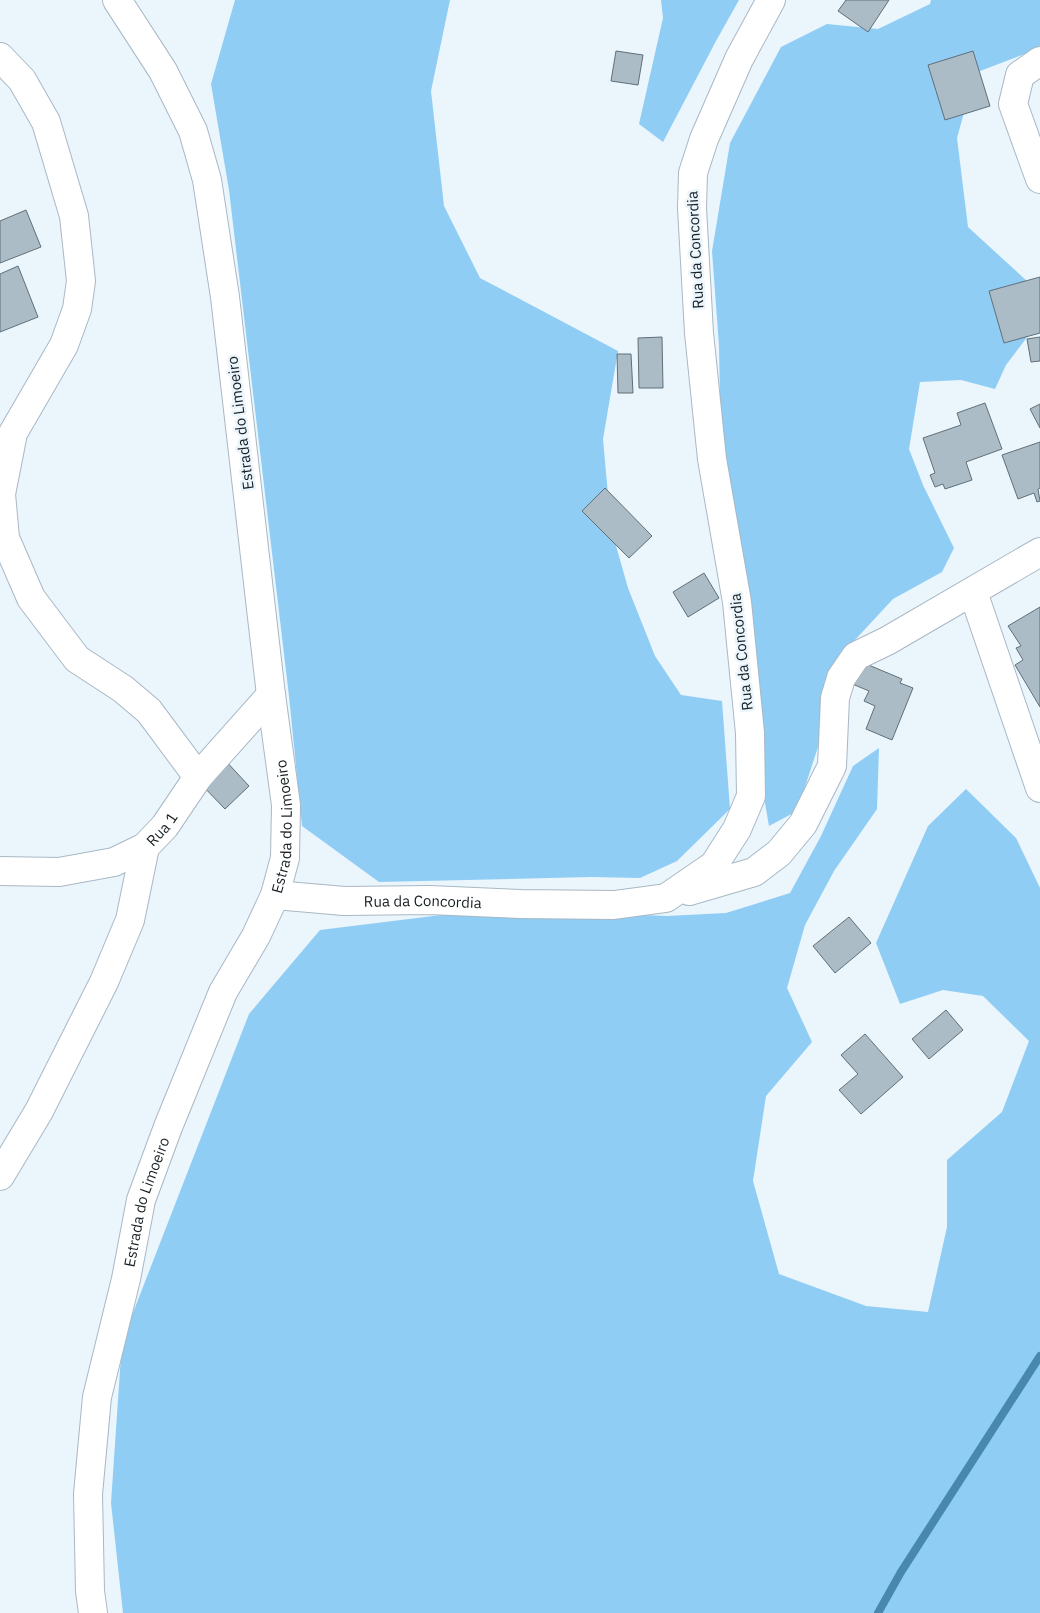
<svg xmlns="http://www.w3.org/2000/svg" width="1040" height="1613" viewBox="0 0 1040 1613" font-family="'IBM Plex Sans',sans-serif">
	<style>
		.green { fill: #8fcdf5 }
		.lines { fill: none; stroke-linecap: round; stroke-linejoin: round }
		.stream { stroke: #4888af; stroke-width: 8 }
		.building { fill: #abbcc7; stroke: #60707a }
		.minor-casing { stroke: #a8b8c4; stroke-width: 30 }
		.minor { stroke: #fff; stroke-width: 28 }
		.labels { text-anchor: middle; dominant-baseline: central; stroke-width: 5; stroke-linejoin: round; paint-order: stroke }
		.street-label { font-size: 15px; fill: #192024; stroke: #ebf5fc }
	</style>
	<rect width="100%" height="100%" fill="#ebf5fc"/>
	<!-- green -->
	<g class="green">
		<polygon points="235,0 450,0 431,91 444,206 480,278 618,351 603,439 611,528 628,588 655,656 681,695 722,701 730,809 677,861 640,878 591,877 379,882 302,826 289,696 229,190 211,84"/>
		<polygon points="661,0 739,0 716,41 663,142 639,124 663,18"/>
		<polygon points="931,0 1040,0 1040,48 975,73 957,138 968,227 1040,293 1028,336 1006,365 995,389 961,380 920,382 909,449 923,485 954,548 942,572 893,599 840,656 820,741 797,811 769,826 754,741 721,452 719,346 712,251 730,143 781,47 827,24 878,29 930,4"/>
		<polygon points="879,748 877,809 834,871 805,925 787,988 812,1042 766,1096 753,1181 779,1274 866,1306 928,1312 947,1227 947,1160 1002,1112 1029,1041 983,996 943,990 900,1004 876,943 928,826 966,789 1016,838 1040,888 1040,1613 123,1613 111,1503 122,1341 249,1014 320,930 490,909 667,916 726,913 790,893 821,836 853,766"/>
	</g>
	<g class="lines">
		<!-- stream -->
		<polyline class="stream" points="878,1613 901,1572 1040,1356"/>
	</g>
	<!-- building -->
	<g class="building">
		<polygon points="846,0 889,0 868,32 838,11"/>
		<polygon points="616,51 643,55 638,85 611,81"/>
		<polygon points="973,51 990,106 945,120 928,65"/>
		<polygon points="26,210 41,247 0,263 0,221"/>
		<polygon points="18,266 38,317 0,332 0,274"/>
		<polygon points="1040,277 1040,333 1004,343 989,291"/>
		<polygon points="662,337 663,388 639,388 638,338"/>
		<polygon points="1040,337 1040,361 1031,362 1027,339"/>
		<polygon points="617,354 631,354 633,393 618,393"/>
		<polygon points="985,403 1002,449 966,462 972,480 945,489 943,484 935,487 930,475 935,473 923,438 961,425 957,413"/>
		<polygon points="1040,404 1040,428 1030,409"/>
		<polygon points="1040,442 1040,488 1038,489 1040,501 1037,502 1034,493 1018,499 1002,455"/>
		<polygon points="605,488 652,536 629,558 582,511"/>
		<polygon points="704,573 719,598 688,617 673,592"/>
		<polygon points="1040,607 1040,707 1015,665 1023,660 1016,648 1021,646 1008,626"/>
		<polygon points="859,661 902,679 900,683 913,688 892,740 866,729 875,706 864,701 869,691 850,683"/>
		<polygon points="223,758 249,786 225,809 198,781"/>
		<polygon points="849,917 871,943 835,973 813,946"/>
		<polygon points="946,1010 963,1030 929,1059 912,1039"/>
		<polygon points="865,1034 903,1077 861,1114 839,1090 858,1074 841,1055"/>
	</g>
	<g class="lines">
		<defs>
			<g id="minor">
				<polyline points="0,57 22,80 46,122 74,216 81,281 77,309 64,345 13,433 1,494 5,538 31,598 77,659 123,689 149,711 198,777"/>
				<polyline points="1040,61 1020,75 1013,104 1040,179"/>
				<polyline points="973,592 1040,788"/>
				<path id="s1" d="M0,871L59,872L114,862L145,847L165,826L198,777L271,695"/>
				<polyline points="689,891 754,872 779,853 803,824 832,766 835,698 841,678 856,656 887,641 1040,552"/>
				<path id="s2" d="M275,895L344,901L429,900L521,904L614,905L666,898L714,865L737,829L751,796L750,733L737,602L712,459L699,333L692,208L693,173L704,139L739,59L771,0"/>
				<polyline points="0,1176 39,1111 104,982 130,920 145,847"/>
				<path id="s3" d="M93,1613L90,1591L88,1494L97,1397L126,1279L141,1200L168,1127L223,992L256,936L275,895L285,858L286,805L271,695L225,297L207,180L193,131L163,71L117,0"/>
			</g>
		</defs>
		<!-- minor casing -->
		<use href="#minor" class="minor-casing"/>
		<!-- minor -->
		<use href="#minor" class="minor"/>
	</g>
	<g class="labels">
		<!-- street labels -->
		<g class="street-label">
			<text transform="translate(695 250) rotate(-93)">Rua da Concordia</text>
			<text transform="translate(240 423) rotate(-97)">Estrada do Limoeiro</text>
			<text transform="translate(741 652) rotate(-96)">Rua da Concordia</text>
			<text stroke="none"><textPath href="#s3" startOffset="822">Estrada do Limoeiro</textPath></text>
			<text stroke="none"><textPath href="#s1" startOffset="174">Rua 1</textPath></text>
			<text stroke="none"><textPath href="#s2" startOffset="148">Rua da Concordia</textPath></text>
			<text stroke="none"><textPath href="#s3" startOffset="418">Estrada do Limoeiro</textPath></text>
		</g>
	</g>
</svg>
